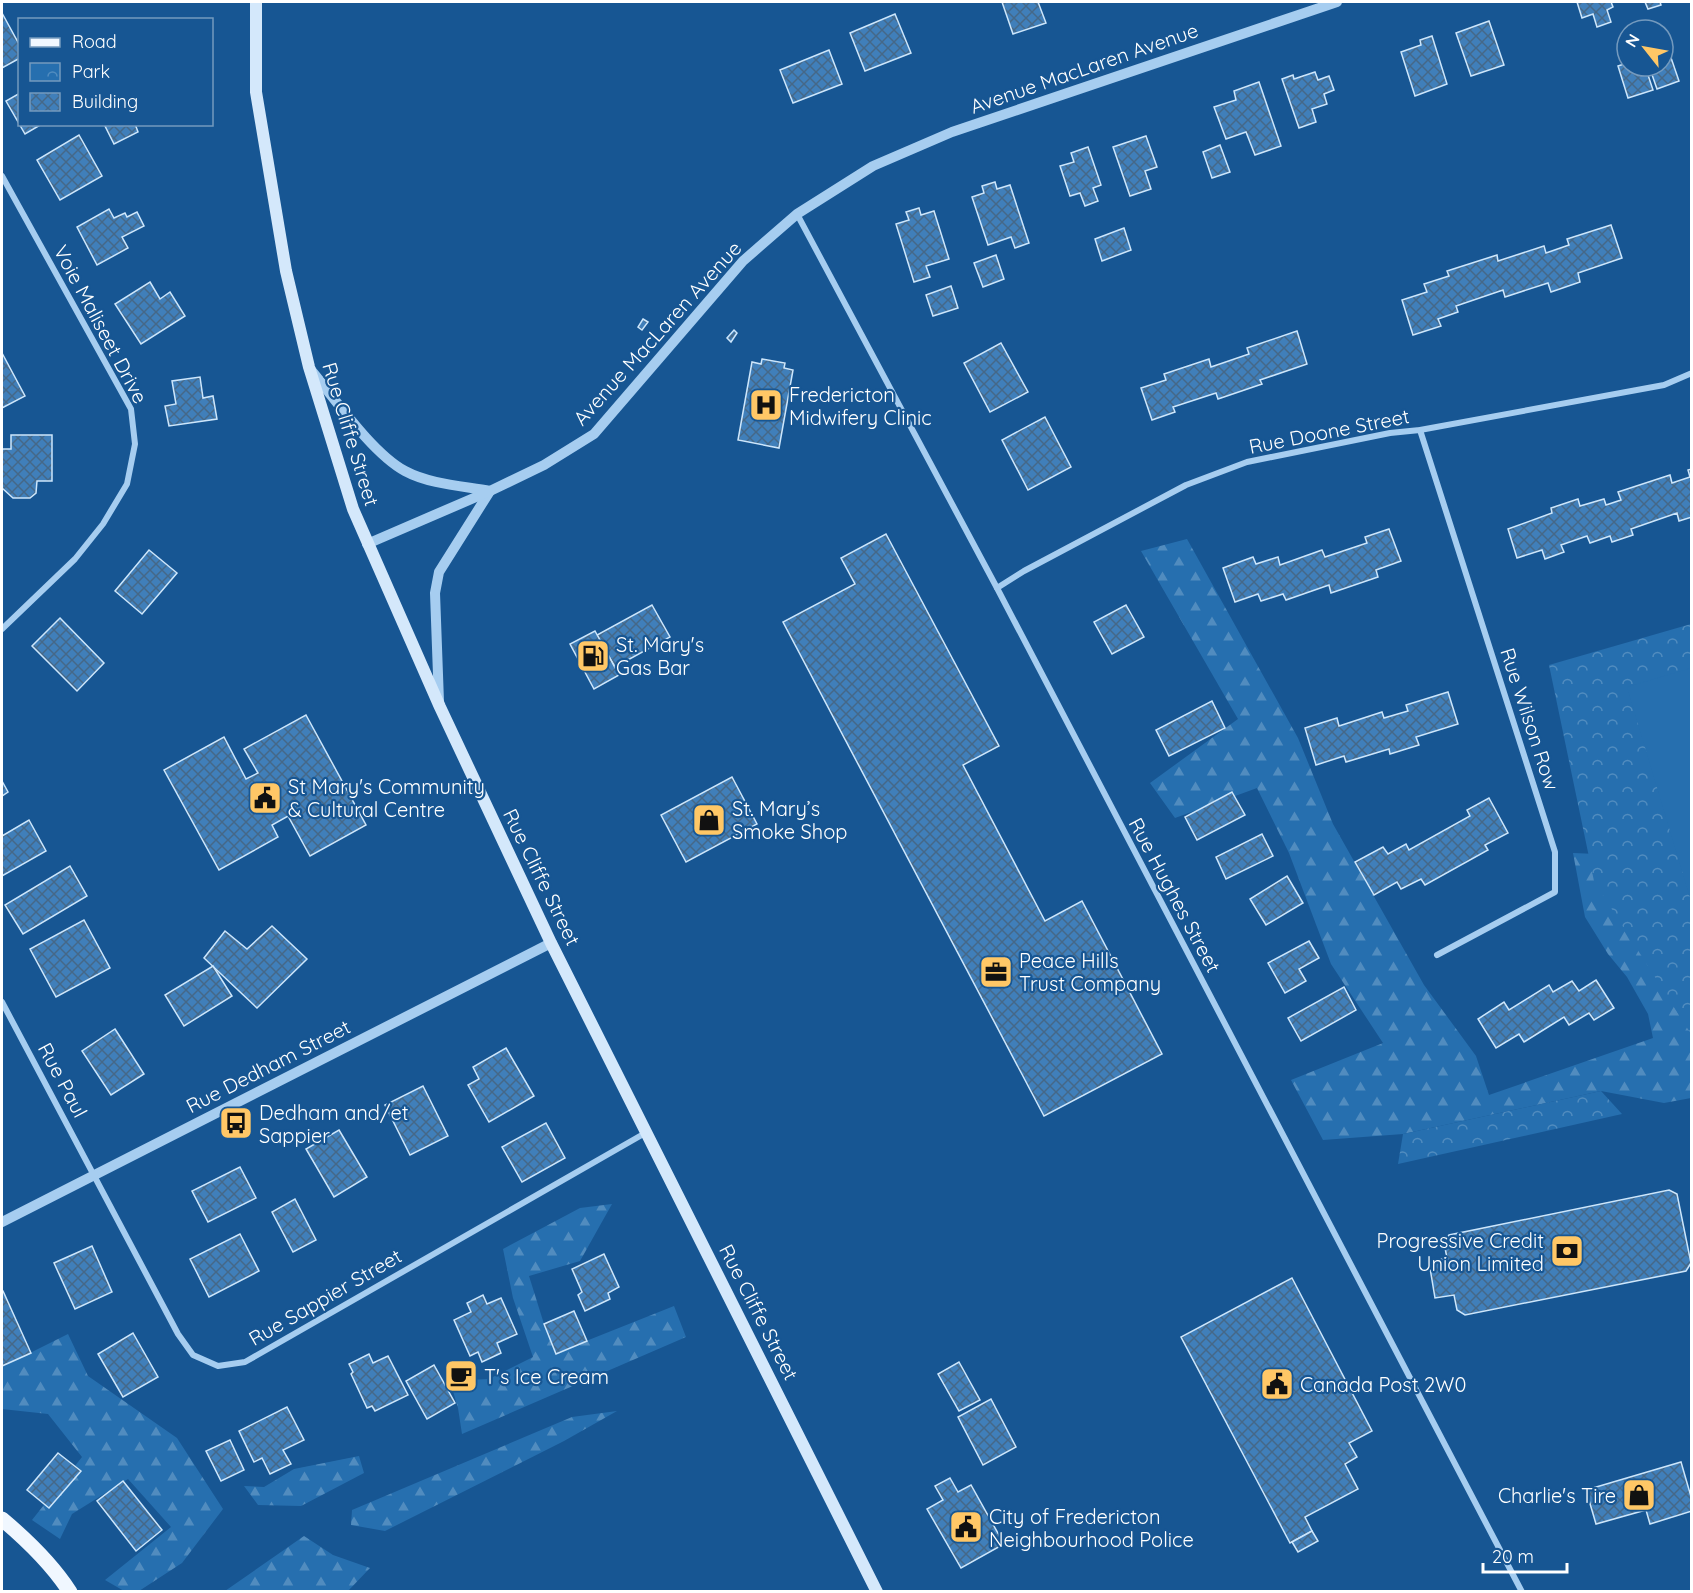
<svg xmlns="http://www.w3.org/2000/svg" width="1693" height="1593" viewBox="0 0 1693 1593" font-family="Quicksand,sans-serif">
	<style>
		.forest { fill: url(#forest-firs) }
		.park { fill: url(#park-crowns) }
		.pitch { fill: #266faf }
		.building { fill: url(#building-cross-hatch); stroke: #cde6fb; stroke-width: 1.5 }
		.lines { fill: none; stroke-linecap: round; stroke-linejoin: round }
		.minor { stroke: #a6cdf0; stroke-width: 6 }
		.tertiary { stroke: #a6cdf0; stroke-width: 10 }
		.secondary { stroke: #d4e8fb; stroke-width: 12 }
		.primary { stroke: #f0f7ff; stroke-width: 15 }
		.labels { text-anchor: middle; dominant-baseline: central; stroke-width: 4.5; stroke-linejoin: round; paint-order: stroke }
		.street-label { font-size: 20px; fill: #fff; stroke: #175693 }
		.poi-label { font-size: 20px; fill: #fff; stroke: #175693; text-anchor: start }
	</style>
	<defs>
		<pattern id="forest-firs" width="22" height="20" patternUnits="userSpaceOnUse" patternTransform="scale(1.5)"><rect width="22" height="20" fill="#266faf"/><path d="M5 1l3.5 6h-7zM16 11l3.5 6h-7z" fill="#518cbf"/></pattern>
		<pattern id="park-crowns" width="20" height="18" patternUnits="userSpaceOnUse" patternTransform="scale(1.5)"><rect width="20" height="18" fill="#266faf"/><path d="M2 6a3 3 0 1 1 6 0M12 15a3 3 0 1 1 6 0" fill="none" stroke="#518cbf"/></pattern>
		<pattern id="building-cross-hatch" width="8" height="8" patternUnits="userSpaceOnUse" patternTransform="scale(1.5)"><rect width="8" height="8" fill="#407fba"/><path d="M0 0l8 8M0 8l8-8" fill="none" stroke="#456888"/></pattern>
	</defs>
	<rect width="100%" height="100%" fill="#175693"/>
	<!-- forest -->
	<g class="forest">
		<polygon points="1187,539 1298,738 1333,824 1424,985 1476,1056 1489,1095 1653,1038 1648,1014 1627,977 1608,954 1585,917 1573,853 1596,854 1691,998 1691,1098 1664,1103 1601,1091 1403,1134 1323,1140 1291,1080 1383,1043 1331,964 1289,853 1257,788 1175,818 1150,783 1238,719 1141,551"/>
		<polygon points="612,1204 580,1261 529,1276 544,1324 556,1353 674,1306 686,1337 462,1434 458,1408 450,1381 489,1379 533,1357 513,1298 503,1249 580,1208"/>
		<polygon points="68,1334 88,1376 177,1438 223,1509 182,1563 139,1591 124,1591 105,1580 171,1527 128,1479 72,1514 60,1539 32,1520 82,1457 48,1414 2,1409 2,1367"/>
		<polygon points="617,1411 564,1441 385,1531 351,1525 352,1510 572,1417"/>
		<polygon points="359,1456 364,1473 301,1506 258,1505 244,1486 264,1487 294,1469"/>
		<polygon points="304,1536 333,1555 370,1568 348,1591 225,1591"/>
	</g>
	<!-- park -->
	<g class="park">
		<polygon points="1691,624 1691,1034 1594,881 1549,665"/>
		<polygon points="1601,1091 1622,1114 1398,1164 1403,1134"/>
	</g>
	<!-- pitch -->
	<polygon class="pitch" points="1691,668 1692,668 1691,901 1627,687"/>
	<!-- building -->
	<g class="building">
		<polygon points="1002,2 1038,2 1046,23 1013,34"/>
		<polygon points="1577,2 1611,2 1613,7 1607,10 1611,22 1597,27 1593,14 1582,18"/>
		<polygon points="1645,2 1660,2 1661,5 1648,9"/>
		<polygon points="2,13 20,46 20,58 2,68"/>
		<polygon points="895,14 911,53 865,71 850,33"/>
		<polygon points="1489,21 1504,65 1471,76 1456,33"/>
		<polygon points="1432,36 1447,84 1415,96 1401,52 1421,45 1420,40"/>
		<polygon points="1668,49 1679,81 1657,89 1649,66 1663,66 1663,51"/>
		<polygon points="829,50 842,84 793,103 780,70"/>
		<polygon points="1627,63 1627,66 1645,66 1653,90 1628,98 1618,66"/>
		<polygon points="1315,72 1318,80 1329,76 1334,90 1324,94 1327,104 1312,109 1316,122 1299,128 1282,79 1293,75 1294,79"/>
		<polygon points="1259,82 1281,146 1255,155 1246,132 1226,139 1214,107 1236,100 1234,91"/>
		<polygon points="20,93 20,124 42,124 25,134 6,101"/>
		<polygon points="109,124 135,124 138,132 114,144 105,126"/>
		<polygon points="79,135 102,176 60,200 37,160"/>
		<polygon points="1146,136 1157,167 1145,171 1151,189 1130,196 1113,147"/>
		<polygon points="1220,145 1230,172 1212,178 1203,152"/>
		<polygon points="1088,147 1101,185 1093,188 1098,201 1085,206 1080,193 1070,196 1060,166 1074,162 1071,153"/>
		<polygon points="995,182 997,189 1010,185 1029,243 1015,248 1011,237 988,245 972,197 984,193 982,186"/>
		<polygon points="919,208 921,215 934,211 949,259 926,266 930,277 914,282 896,224 909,220 906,212"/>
		<polygon points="109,209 114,218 125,213 127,217 137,212 144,226 122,237 128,248 97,265 77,227"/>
		<polygon points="1611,225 1622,258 1578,273 1580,282 1551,292 1548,283 1505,297 1503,290 1456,306 1458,312 1438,319 1441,326 1413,335 1402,300 1427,292 1424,284 1449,276 1447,271 1497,255 1498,261 1544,246 1546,253 1569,245 1567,239"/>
		<polygon points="1124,228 1131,250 1102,261 1095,239"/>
		<polygon points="996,255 1004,279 983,287 974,263"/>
		<polygon points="150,282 160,299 170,292 185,316 141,344 115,304"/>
		<polygon points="951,286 958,308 933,316 926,295"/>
		<polygon points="643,319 648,322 642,330 638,327"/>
		<polygon points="734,330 737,333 731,342 727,338"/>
		<polygon points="1297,331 1307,364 1260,380 1262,384 1218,399 1216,393 1173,407 1175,412 1152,420 1141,388 1166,380 1164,374 1209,359 1211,367 1249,354 1247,348"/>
		<polygon points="1001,343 1028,392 990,412 964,363"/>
		<polygon points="2,353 25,396 2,408"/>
		<polygon points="762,359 785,363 784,368 793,370 779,448 738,440 752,362 761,364"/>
		<polygon points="200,377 203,398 213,396 217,419 169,426 165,406 176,404 172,381"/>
		<polygon points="1045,417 1071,467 1028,490 1002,440"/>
		<polygon points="11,435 52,435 52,481 37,481 36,493 30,498 13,498 2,488 2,449 11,449"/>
		<polygon points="1692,469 1692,517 1679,521 1677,513 1631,529 1633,535 1612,542 1610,536 1590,543 1587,536 1561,545 1564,552 1545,559 1542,550 1517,558 1508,529 1552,513 1551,508 1578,499 1580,506 1604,499 1606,505 1621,500 1618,492 1670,475 1672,483 1690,477 1688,470"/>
		<polygon points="1389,529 1401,561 1376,570 1378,577 1331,593 1329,585 1286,600 1283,594 1261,601 1258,594 1235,602 1223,568 1253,557 1256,564 1278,557 1280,565 1322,550 1325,557 1367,543 1365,537"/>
		<polygon points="886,534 999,746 963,765 1045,921 1082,901 1162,1054 1044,1116 783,622 855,584 841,558"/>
		<polygon points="149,550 177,573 142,614 115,591"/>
		<polygon points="652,605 670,637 615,667 597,635"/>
		<polygon points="1126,605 1144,637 1112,654 1094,622"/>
		<polygon points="60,618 104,663 77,691 32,646"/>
		<polygon points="595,631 619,675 594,689 570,644"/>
		<polygon points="1448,692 1458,724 1416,737 1419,745 1390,754 1389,749 1346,762 1344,756 1316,765 1305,728 1337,718 1339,726 1382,712 1384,718 1408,711 1406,705"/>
		<polygon points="1212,701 1225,728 1169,756 1156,730"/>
		<polygon points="306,715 366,825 310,856 288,816 272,825 278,837 219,870 164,770 224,737 246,779 258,773 244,749"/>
		<polygon points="732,777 757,824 686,862 661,815"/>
		<polygon points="2,781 8,792 2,796"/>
		<polygon points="1232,792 1245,815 1197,840 1185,817"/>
		<polygon points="1489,798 1508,833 1485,845 1488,850 1425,885 1421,879 1401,889 1397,882 1374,895 1355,862 1383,847 1388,854 1406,844 1409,850 1470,816 1467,810"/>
		<polygon points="29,820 46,851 2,876 2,836"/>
		<polygon points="1262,834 1273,856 1226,879 1216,857"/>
		<polygon points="70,866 87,896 23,934 5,905"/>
		<polygon points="1287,876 1303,903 1266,925 1250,899"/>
		<polygon points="84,920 110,968 56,997 30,949"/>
		<polygon points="272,926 307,959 257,1008 204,958 225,931 247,949"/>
		<polygon points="1309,941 1319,958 1299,969 1306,981 1285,993 1268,963"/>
		<polygon points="213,966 232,996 184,1026 165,995"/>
		<polygon points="1596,980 1614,1008 1594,1020 1589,1013 1569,1025 1564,1017 1524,1042 1519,1034 1496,1048 1478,1019 1504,1002 1509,1010 1549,985 1553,992 1572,981 1579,991"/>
		<polygon points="1344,987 1356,1010 1301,1041 1288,1018"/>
		<polygon points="115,1029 144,1074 111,1095 82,1051"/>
		<polygon points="506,1048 534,1096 489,1122 468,1085 479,1079 473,1067"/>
		<polygon points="423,1086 448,1136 410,1155 385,1105"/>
		<polygon points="546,1123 565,1158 522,1182 502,1147"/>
		<polygon points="339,1130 367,1177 334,1197 306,1149"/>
		<polygon points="240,1167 256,1198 208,1222 192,1191"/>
		<polygon points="1669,1190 1677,1194 1691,1263 1686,1271 1465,1315 1457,1310 1454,1295 1435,1298 1429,1262 1447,1258 1444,1243 1449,1235"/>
		<polygon points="295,1199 316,1240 293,1252 272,1212"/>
		<polygon points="240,1234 259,1271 209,1297 190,1259"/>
		<polygon points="92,1246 112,1292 75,1309 54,1263"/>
		<polygon points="604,1254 619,1287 608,1293 610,1299 585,1311 578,1295 582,1292 572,1269"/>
		<polygon points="1292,1278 1372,1431 1349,1443 1357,1457 1345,1464 1358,1489 1305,1517 1312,1531 1290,1543 1181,1337"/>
		<polygon points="2,1291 3,1291 31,1353 2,1366"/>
		<polygon points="483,1295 487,1304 501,1298 517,1334 497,1343 501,1353 482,1362 478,1352 470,1356 454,1320 471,1312 467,1303"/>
		<polygon points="574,1311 587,1341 556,1354 544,1324"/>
		<polygon points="133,1333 158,1377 123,1397 98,1354"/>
		<polygon points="369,1354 373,1363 388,1356 408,1395 375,1411 372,1406 367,1408 351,1374 353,1372 349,1364"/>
		<polygon points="959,1362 980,1400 959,1411 938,1374"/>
		<polygon points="434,1365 455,1403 427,1419 406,1381"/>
		<polygon points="458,1366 470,1374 463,1385 451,1376"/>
		<polygon points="458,1366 470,1374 463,1385 451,1376"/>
		<polygon points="991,1399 1016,1447 983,1465 958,1417"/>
		<polygon points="287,1407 304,1440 283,1450 291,1464 270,1474 262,1458 254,1462 239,1431"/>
		<polygon points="230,1440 244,1470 221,1481 206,1451"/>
		<polygon points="58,1453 81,1471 49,1508 27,1490"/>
		<polygon points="1681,1462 1692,1500 1692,1511 1650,1524 1646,1510 1596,1524 1586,1490"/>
		<polygon points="950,1478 958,1492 971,1485 1004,1544 961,1568 927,1509 943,1500 935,1486"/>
		<polygon points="123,1481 162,1530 136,1551 97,1501"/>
		<polygon points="1312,1531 1318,1541 1298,1552 1292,1542"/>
	</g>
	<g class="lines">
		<!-- minor -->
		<g class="minor">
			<polyline points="2,176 131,409 135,444 127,484 103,524 75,559 2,629"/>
			<polyline points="797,214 997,588 1522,1592"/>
			<polyline points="1420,430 1555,852 1555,892 1437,955"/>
			<polyline points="997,588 1024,571 1186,485 1247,462 1390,433 1420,430 1664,385 1692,373"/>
			<polyline points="2,1002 178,1334 193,1355 218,1366 245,1362 647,1132"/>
		</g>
		<!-- tertiary -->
		<g class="tertiary">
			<path d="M311,370C336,400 372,453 405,471C429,484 462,486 490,491L439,572L435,593L439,702"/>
			<polyline points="367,544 490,491 544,465 594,434 743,261 797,214 873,166 952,132 1337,2"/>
			<polyline points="2,1222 551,943"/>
		</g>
		<!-- secondary -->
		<polyline class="secondary" points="256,2 256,92 286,271 309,367 353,509 440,707 551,943 877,1592"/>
		<!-- primary -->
		<path class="primary" d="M2,1519C27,1540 52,1564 70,1592"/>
	</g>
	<!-- icons -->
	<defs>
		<symbol id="hospital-square" viewBox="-11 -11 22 22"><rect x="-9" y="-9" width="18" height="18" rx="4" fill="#ffc766" stroke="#175693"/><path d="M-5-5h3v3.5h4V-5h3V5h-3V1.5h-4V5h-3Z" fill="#111"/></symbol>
		<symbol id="fuel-square" viewBox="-11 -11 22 22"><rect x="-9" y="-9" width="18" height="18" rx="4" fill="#ffc766" stroke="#175693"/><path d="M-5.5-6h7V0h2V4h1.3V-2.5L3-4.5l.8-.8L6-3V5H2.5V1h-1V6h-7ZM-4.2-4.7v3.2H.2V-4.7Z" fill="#111"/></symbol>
		<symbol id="civic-square" viewBox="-11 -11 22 22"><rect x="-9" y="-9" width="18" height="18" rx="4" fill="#ffc766" stroke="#175693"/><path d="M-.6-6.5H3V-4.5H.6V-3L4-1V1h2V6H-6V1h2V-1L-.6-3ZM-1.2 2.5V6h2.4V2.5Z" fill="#111"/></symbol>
		<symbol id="shop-square" viewBox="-11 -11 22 22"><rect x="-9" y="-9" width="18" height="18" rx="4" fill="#ffc766" stroke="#175693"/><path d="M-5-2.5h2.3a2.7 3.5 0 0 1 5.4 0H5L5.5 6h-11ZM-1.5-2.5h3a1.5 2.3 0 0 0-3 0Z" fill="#111"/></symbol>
		<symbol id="office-square" viewBox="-11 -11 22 22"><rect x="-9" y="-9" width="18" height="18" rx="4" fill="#ffc766" stroke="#175693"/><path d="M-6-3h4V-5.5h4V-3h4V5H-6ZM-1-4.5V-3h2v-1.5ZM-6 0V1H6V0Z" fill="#111"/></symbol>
		<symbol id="bus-square" viewBox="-11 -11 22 22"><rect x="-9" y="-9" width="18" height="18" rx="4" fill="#ffc766" stroke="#175693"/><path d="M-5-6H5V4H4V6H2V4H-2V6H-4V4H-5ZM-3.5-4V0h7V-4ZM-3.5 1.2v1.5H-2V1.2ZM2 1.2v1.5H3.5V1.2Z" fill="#111"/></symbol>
		<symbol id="bank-square" viewBox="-11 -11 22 22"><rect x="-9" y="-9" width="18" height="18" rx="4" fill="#ffc766" stroke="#175693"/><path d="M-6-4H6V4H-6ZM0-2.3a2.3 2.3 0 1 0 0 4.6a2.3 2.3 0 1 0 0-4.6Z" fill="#111"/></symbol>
		<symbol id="cafe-square" viewBox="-11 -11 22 22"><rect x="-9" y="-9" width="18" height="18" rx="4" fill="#ffc766" stroke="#175693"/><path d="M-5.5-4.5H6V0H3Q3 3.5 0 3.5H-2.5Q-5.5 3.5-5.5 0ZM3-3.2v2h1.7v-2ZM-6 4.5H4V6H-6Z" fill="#111"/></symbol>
	</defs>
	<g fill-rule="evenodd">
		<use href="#hospital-square" x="747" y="386" width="38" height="38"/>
		<use href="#fuel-square" x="574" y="637" width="38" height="38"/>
		<use href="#civic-square" x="246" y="779" width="38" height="38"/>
		<use href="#shop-square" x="690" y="801" width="38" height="38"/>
		<use href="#office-square" x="977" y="953" width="38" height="38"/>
		<use href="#bus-square" x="217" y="1104" width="38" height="38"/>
		<use href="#bank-square" x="1548" y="1232" width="38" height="38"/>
		<use href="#cafe-square" x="442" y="1357" width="38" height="38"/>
		<use href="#civic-square" x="1258" y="1365" width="38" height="38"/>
		<use href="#shop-square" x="1620" y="1476" width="38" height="38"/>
		<use href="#civic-square" x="947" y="1508" width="38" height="38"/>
	</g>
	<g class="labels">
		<!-- street labels -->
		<g class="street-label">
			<text transform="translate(1084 68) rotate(-19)">Avenue MacLaren Avenue</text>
			<text transform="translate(101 324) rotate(62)">Voie Maliseet Drive</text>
			<text transform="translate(657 333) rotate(-48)">Avenue MacLaren Avenue</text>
			<text transform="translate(1329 431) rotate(-11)">Rue Doone Street</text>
			<text transform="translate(351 434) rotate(73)">Rue Cliffe Street</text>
			<text transform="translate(1530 719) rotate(72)">Rue Wilson Row</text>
			<text transform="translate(542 877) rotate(64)">Rue Cliffe Street</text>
			<text transform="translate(1175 895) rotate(62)">Rue Hughes Street</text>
			<text transform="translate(268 1066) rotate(-27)">Rue Dedham Street</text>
			<text transform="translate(63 1080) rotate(62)">Rue Paul</text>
			<text transform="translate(325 1297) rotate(-30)">Rue Sappier Street</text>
			<text transform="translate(759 1312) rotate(63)">Rue Cliffe Street</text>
		</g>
		<!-- poi labels -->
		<g class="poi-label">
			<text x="789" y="394">Fredericton<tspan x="789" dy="23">Midwifery Clinic</tspan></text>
			<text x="616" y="644">St. Mary's<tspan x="616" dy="23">Gas Bar</tspan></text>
			<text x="288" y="786">St Mary's Community<tspan x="288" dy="23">&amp; Cultural Centre</tspan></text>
			<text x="732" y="808">St. Mary’s<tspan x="732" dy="23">Smoke Shop</tspan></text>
			<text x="1019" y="960">Peace Hills<tspan x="1019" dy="23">Trust Company</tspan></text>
			<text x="259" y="1112">Dedham and/et<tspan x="259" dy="23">Sappier</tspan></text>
			<text x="1544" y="1240" text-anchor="end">Progressive Credit<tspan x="1544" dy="23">Union Limited</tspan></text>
			<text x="484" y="1376">T's Ice Cream</text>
			<text x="1300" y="1384">Canada Post 2W0</text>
			<text x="1616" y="1495" text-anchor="end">Charlie's Tire</text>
			<text x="989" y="1516">City of Fredericton<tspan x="989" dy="23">Neighbourhood Police</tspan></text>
		</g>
	</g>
	<!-- border -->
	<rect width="1693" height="1593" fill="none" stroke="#ffffff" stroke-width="6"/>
	<!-- legend -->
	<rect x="18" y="18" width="195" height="108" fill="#175693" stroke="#749abe" stroke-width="1.5"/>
	<rect x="30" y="38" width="30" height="9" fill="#f0f7ff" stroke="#749abe" stroke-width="1.5"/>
	<text x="72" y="48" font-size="18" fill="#ffffff">Road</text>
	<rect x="30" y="63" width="30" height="18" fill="url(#park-crowns)" stroke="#749abe" stroke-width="1.5"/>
	<text x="72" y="78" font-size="18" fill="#ffffff">Park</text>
	<rect x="30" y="93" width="30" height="18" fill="url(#building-cross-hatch)" stroke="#749abe" stroke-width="1.5"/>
	<text x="72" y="108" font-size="18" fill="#ffffff">Building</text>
	<!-- north arrow -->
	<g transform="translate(1645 48) rotate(301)"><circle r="28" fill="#175693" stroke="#749abe" stroke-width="1.5"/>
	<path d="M0-4.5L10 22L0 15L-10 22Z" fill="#ffc766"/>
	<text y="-9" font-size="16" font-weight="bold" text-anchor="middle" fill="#ffffff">N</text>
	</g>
	<!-- scale -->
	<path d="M1483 1563v9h84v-9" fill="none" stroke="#ffffff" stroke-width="3"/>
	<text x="1492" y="1563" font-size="18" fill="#ffffff" stroke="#175693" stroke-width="4.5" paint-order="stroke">20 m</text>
</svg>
